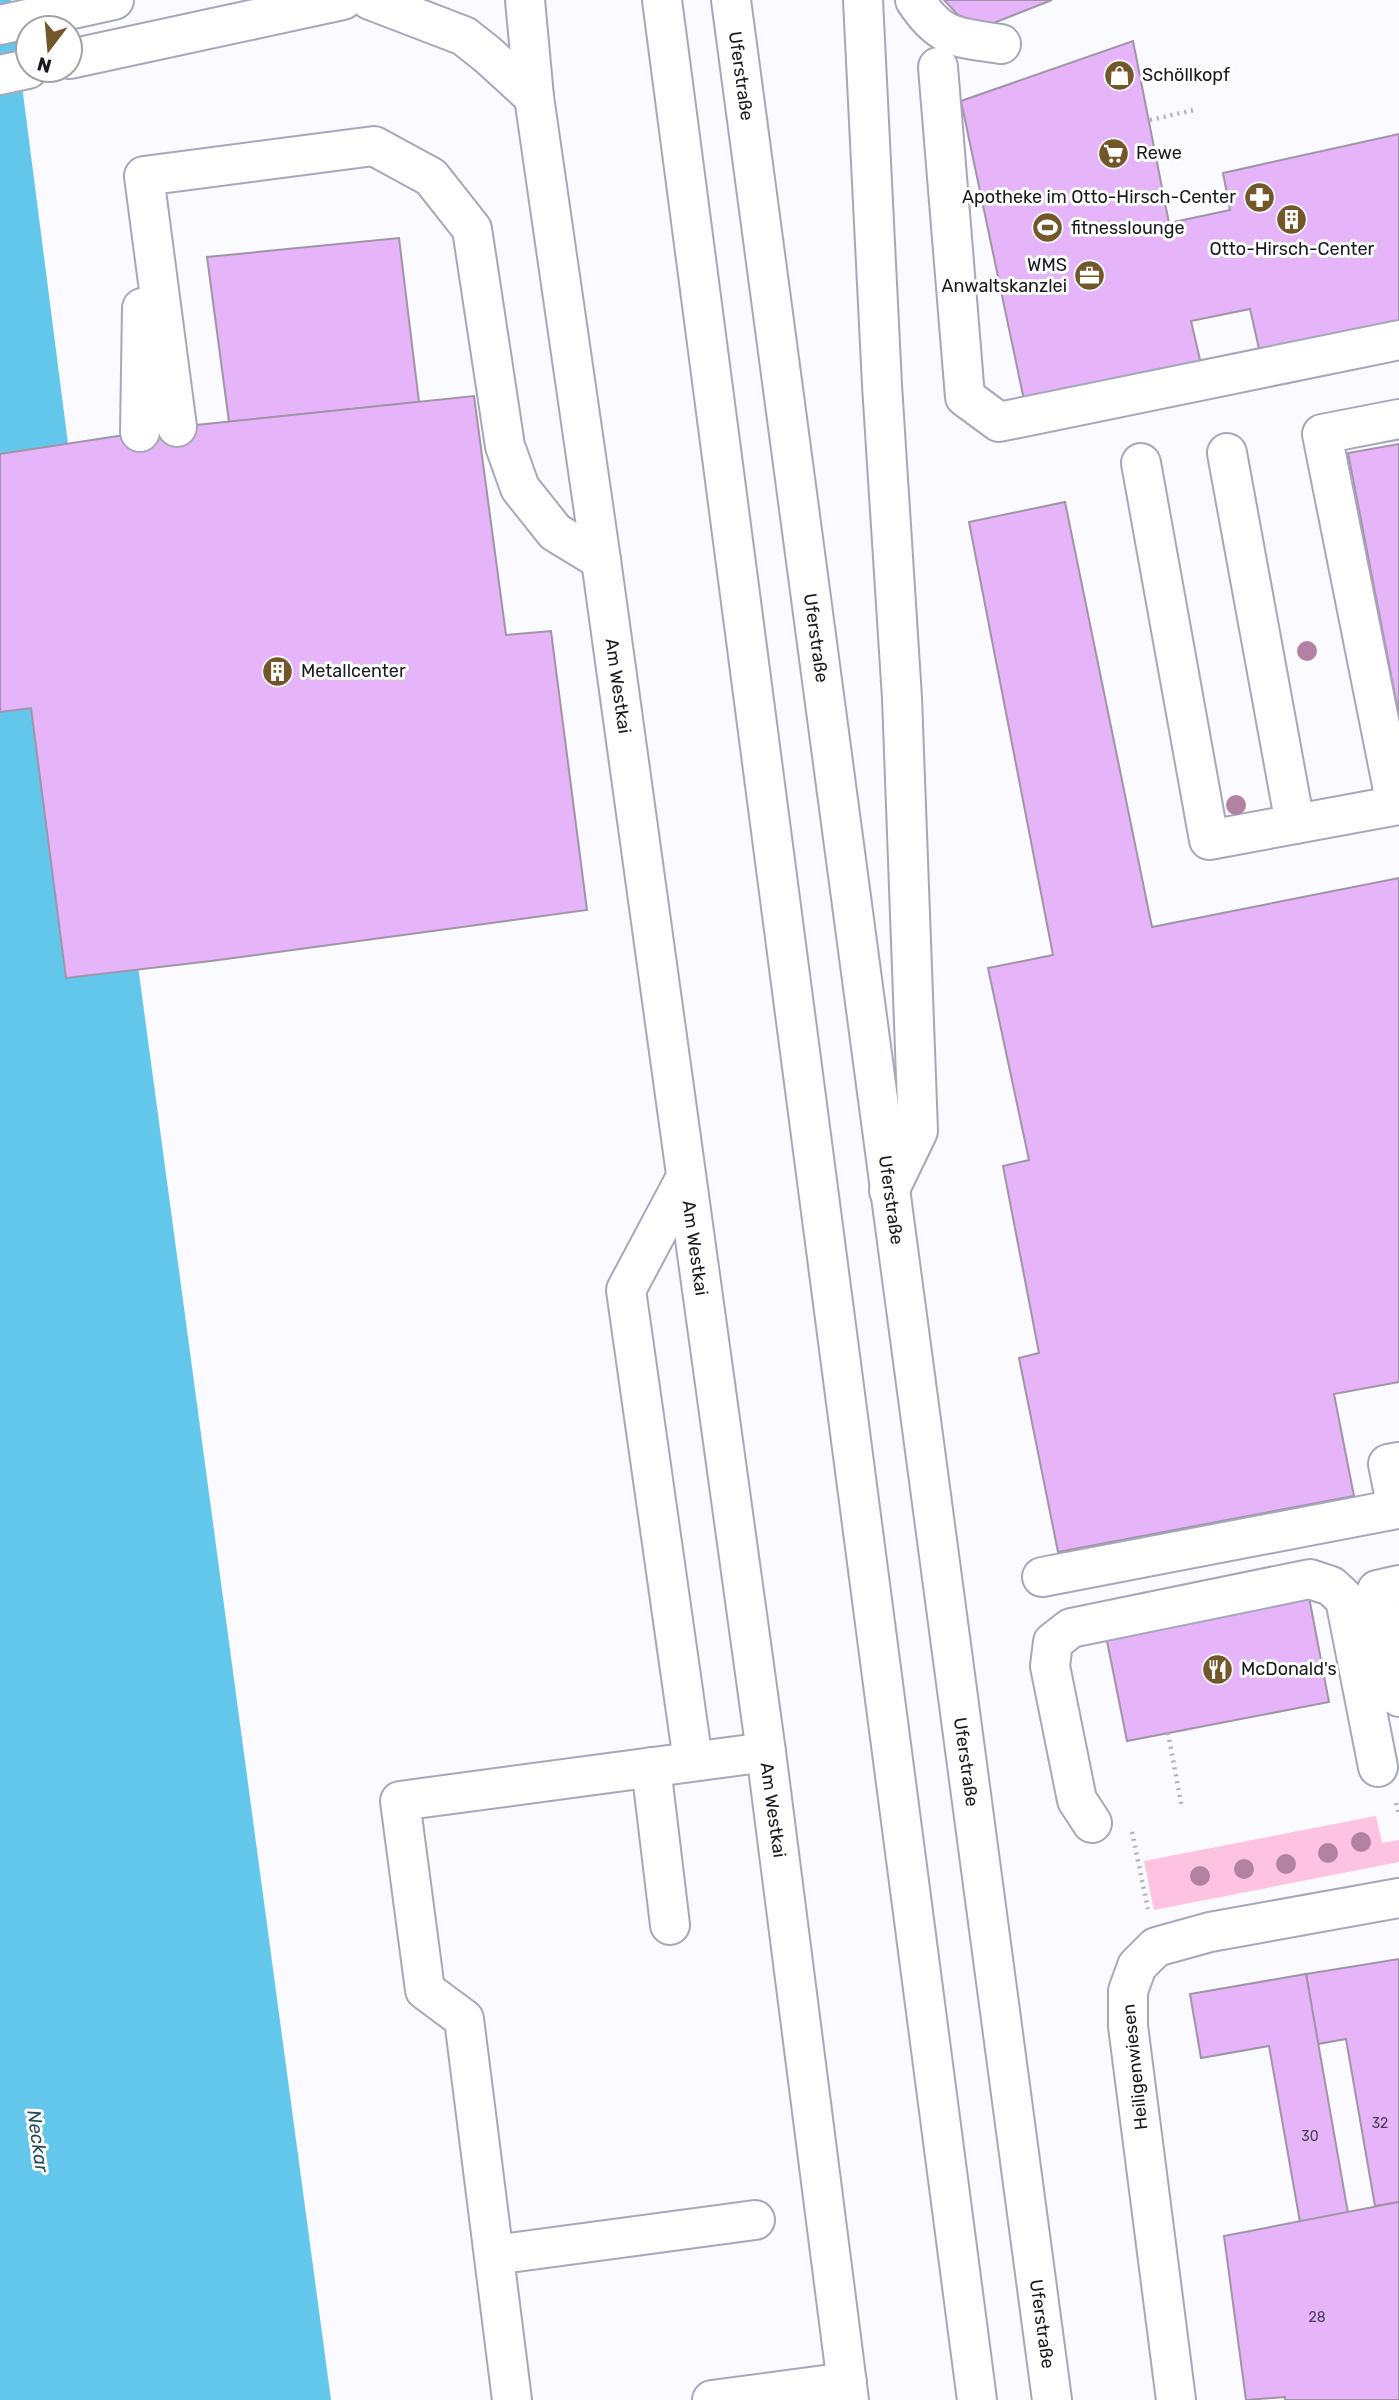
<svg xmlns="http://www.w3.org/2000/svg" width="1399" height="2400" viewBox="0 0 1399 2400" font-family="Rubik,sans-serif">
	<style>
		.green { fill: #fdc3e1 }
		.water { fill: #63c7ec }
		.building { fill: #e6b5f9; stroke: #a194a6; stroke-width: 2 }
		.lines { fill: none; stroke-linecap: round; stroke-linejoin: round }
		.minor-casing { stroke: #a7a7bb; stroke-width: 42 }
		.major-casing { stroke: #a7a7bb; stroke-width: 42 }
		.highway-casing { stroke: #a7a7bb; stroke-width: 42 }
		.path { stroke: #b1b1b6; stroke-width: 4.5; stroke-dasharray: 2 5; stroke-linecap: butt }
		.minor { stroke: #fff; stroke-width: 38 }
		.major { stroke: #fff; stroke-width: 38 }
		.highway { stroke: #fff; stroke-width: 38 }
		.tree { fill: #b382a3 }
		.labels { text-anchor: middle; dominant-baseline: central; stroke-width: 6; stroke-linejoin: round; paint-order: stroke }
		.number-label { font-size: 14px; fill: #4c4056 }
		.poi-label { font-size: 18px; fill: #191920; stroke: #fff; text-anchor: start }
		.street-label { font-size: 18px; fill: #191920; stroke: #fff }
		.water-label { font-size: 19px; font-style: italic; fill: #234d5e; stroke: #fff }
	</style>
	<rect width="100%" height="100%" fill="#fafaff"/>
	<!-- green -->
	<polygon class="green" points="1376,1816 1382,1843 1399,1840 1399,1862 1154,1910 1144,1861"/>
	<!-- water -->
	<polygon class="water" points="0,0 11,0 75,498 331,2400 0,2400"/>
	<!-- building -->
	<g class="building">
		<polygon points="944,0 1052,0 991,24 973,21 958,15"/>
		<polygon points="1133,41 1169,223 1230,210 1223,173 1399,134 1399,326 1260,353 1250,309 1191,321 1201,364 1024,400 961,101"/>
		<polygon points="399,238 419,402 229,422 207,257"/>
		<polygon points="474,396 506,635 551,631 587,910 211,961 66,978 31,708 0,712 0,454 177,427"/>
		<polygon points="1399,444 1399,716 1348,453"/>
		<polygon points="1065,502 1152,927 1399,878 1399,1382 1334,1394 1354,1496 1058,1552 1019,1358 1039,1353 1003,1166 1029,1160 988,968 1053,955 969,522"/>
		<polygon points="1309,1597 1329,1702 1127,1741 1106,1636"/>
		<polygon points="1399,1959 1399,2202 1375,2206 1346,2039 1318,2044 1306,1974"/>
		<polygon points="1306,1974 1348,2213 1300,2222 1269,2046 1201,2058 1190,1994"/>
		<polygon points="1399,2202 1399,2400 1285,2400 1285,2397 1246,2400 1224,2236"/>
	</g>
	<g class="lines">
		<defs>
			<g id="minor">
				<path d="M915,0C941,40 957,37 1001,44"/>
				<polyline points="938,67 965,397 999,422 1399,340"/>
				<polyline points="177,427 144,176 374,146 431,177 472,229 505,446 520,488 555,532 601,560"/>
				<polyline points="140,432 142,308"/>
				<polyline points="1227,453 1295,824"/>
				<polyline points="1141,463 1209,840 1399,805"/>
				<polyline points="1396,805 1322,434 1399,419"/>
				<polyline points="685,1179 626,1290 693,1761"/>
				<polyline points="1042,1577 1397,1509 1388,1464 1399,1462"/>
				<polyline points="1399,1585 1377,1590 1399,1697"/>
				<polyline points="651,1767 670,1925"/>
				<polyline points="1092,1823 1077,1800 1050,1666 1053,1642 1071,1628 1310,1579 1331,1586 1345,1599 1378,1767"/>
				<polyline points="494,2255 755,2220"/>
				<polyline points="512,2400 464,2019 425,1990 400,1801 766,1752"/>
				<polyline points="712,2400 847,2382"/>
				<polyline points="1176,2400 1128,2026 1128,1991 1137,1966 1156,1947 1210,1932 1399,1898"/>
			</g>
			<g id="major">
				<polyline points="370,0 464,36 488,55 534,97"/>
				<polyline points="525,0 534,97 601,560 766,1752 849,2400"/>
				<polyline points="0,25 114,0"/>
				<polyline points="70,59 343,0"/>
				<polyline points="0,75 28,69"/>
			</g>
			<g id="highway">
				<polyline points="662,0 977,2400"/>
				<polyline points="731,0 1052,2400"/>
				<polyline points="863,0 882,385 902,698 918,1131 889,1191"/>
			</g>
		</defs>
		<!-- minor casing -->
		<use href="#minor" class="minor-casing"/>
		<!-- major casing -->
		<use href="#major" class="major-casing"/>
		<!-- highway casing -->
		<use href="#highway" class="highway-casing"/>
		<!-- path -->
		<g class="path">
			<polyline points="1150,120 1194,110"/>
			<polyline points="1168,1733 1182,1808"/>
			<polyline points="1396,1803 1399,1815"/>
			<polyline points="1132,1832 1148,1909"/>
		</g>
		<!-- minor -->
		<use href="#minor" class="minor"/>
		<!-- major -->
		<use href="#major" class="major"/>
		<!-- highway -->
		<use href="#highway" class="highway"/>
	</g>
	<!-- trees -->
	<g class="tree">
		<circle cx="1307" cy="651" r="10"/>
		<circle cx="1236" cy="805" r="10"/>
		<circle cx="1361" cy="1842" r="10"/>
		<circle cx="1328" cy="1853" r="10"/>
		<circle cx="1286" cy="1864" r="10"/>
		<circle cx="1244" cy="1869" r="10"/>
		<circle cx="1200" cy="1876" r="10"/>
	</g>
	<!-- icons -->
	<defs>
		<symbol id="shop-disc" viewBox="-11 -11 22 22"><circle r="9.5" fill="#73572a" stroke="#fff"/><path d="M-5-2.5h2.3a2.7 3.5 0 0 1 5.4 0H5L5.5 6h-11ZM-1.5-2.5h3a1.5 2.3 0 0 0-3 0Z" fill="#fff"/></symbol>
		<symbol id="supermarket-disc" viewBox="-11 -11 22 22"><circle r="9.5" fill="#73572a" stroke="#fff"/><path d="M-6-5.5h2.5l.6 2H6L4.5 2H-2.5L-4.4-4H-6ZM-1.5 3.2a1.3 1.3 0 1 0 .1 0ZM3 3.2a1.3 1.3 0 1 0 .1 0Z" fill="#fff"/></symbol>
		<symbol id="pharmacy-disc" viewBox="-11 -11 22 22"><circle r="9.5" fill="#73572a" stroke="#fff"/><path d="M-2-6h4v4h4v4h-4v4h-4v-4h-4v-4h4Z" fill="#fff"/></symbol>
		<symbol id="building-disc" viewBox="-11 -11 22 22"><circle r="9.5" fill="#73572a" stroke="#fff"/><path d="M-4-6H4V6H1V3H-1V6H-4ZM-2.5-4.3h1.7v1.8h-1.7ZM.8-4.3h1.7v1.8H.8ZM-2.5-1h1.7V.8h-1.7ZM.8-1h1.7V.8H.8Z" fill="#fff"/></symbol>
		<symbol id="stadium-disc" viewBox="-11 -11 22 22"><circle r="9.5" fill="#73572a" stroke="#fff"/><path d="M0-5a6.5 5 0 1 0 0 10a6.5 5 0 1 0 0-10ZM-3.5-1.8h7v3.6h-7Z" fill="#fff"/></symbol>
		<symbol id="office-disc" viewBox="-11 -11 22 22"><circle r="9.5" fill="#73572a" stroke="#fff"/><path d="M-6-3h4V-5.5h4V-3h4V5H-6ZM-1-4.5V-3h2v-1.5ZM-6 0V1H6V0Z" fill="#fff"/></symbol>
		<symbol id="restaurant-disc" viewBox="-11 -11 22 22"><circle r="9.5" fill="#73572a" stroke="#fff"/><path d="M-5-6h1v4h1v-4h1v4h1v-4h1v5L-1.5 .5V6h-2V.5L-5-1ZM5-6V6H3V1.5H1.5Q1.5-4 5-6Z" fill="#fff"/></symbol>
	</defs>
	<g fill-rule="evenodd">
		<use href="#shop-disc" x="1102" y="58" width="35" height="35"/>
		<use href="#supermarket-disc" x="1096" y="136" width="35" height="35"/>
		<use href="#pharmacy-disc" x="1242" y="180" width="35" height="35"/>
		<use href="#building-disc" x="1274" y="202" width="35" height="35"/>
		<use href="#stadium-disc" x="1030" y="210" width="35" height="35"/>
		<use href="#office-disc" x="1072" y="258" width="35" height="35"/>
		<use href="#building-disc" x="260" y="654" width="35" height="35"/>
		<use href="#restaurant-disc" x="1200" y="1652" width="35" height="35"/>
	</g>
	<g class="labels">
		<!-- number labels -->
		<g class="number-label">
			<text x="1380" y="2123">32</text>
			<text x="1310" y="2136">30</text>
			<text x="1317" y="2317">28</text>
		</g>
		<!-- poi labels -->
		<g class="poi-label">
			<text x="1142" y="75">Schöllkopf</text>
			<text x="1136" y="153">Rewe</text>
			<text x="1236" y="197" text-anchor="end">Apotheke im Otto-Hirsch-Center</text>
			<text x="1071" y="228">fitnesslounge</text>
			<text x="1292" y="249" text-anchor="middle">Otto-Hirsch-Center</text>
			<text x="1067" y="265" text-anchor="end">WMS<tspan x="1067" dy="21">Anwaltskanzlei</tspan></text>
			<text x="301" y="671">Metallcenter</text>
			<text x="1241" y="1669">McDonald's</text>
		</g>
		<!-- street labels -->
		<g class="street-label">
			<text transform="translate(741 76) rotate(82)">Uferstraße</text>
			<text transform="translate(816 638) rotate(82)">Uferstraße</text>
			<text transform="translate(618 686) rotate(82)">Am Westkai</text>
			<text transform="translate(891 1200) rotate(82)">Uferstraße</text>
			<text transform="translate(695 1248) rotate(82)">Am Westkai</text>
			<text transform="translate(966 1762) rotate(82)">Uferstraße</text>
			<text transform="translate(773 1810) rotate(82)">Am Westkai</text>
			<text transform="translate(1135 2067) rotate(-96)">Heiligenwiesen</text>
			<text transform="translate(1042 2324) rotate(82)">Uferstraße</text>
		</g>
		<!-- water labels -->
		<g class="water-label">
			<text transform="translate(38 2141) rotate(82)">Neckar</text>
		</g>
	</g>
	<!-- north arrow -->
	<g transform="translate(49 49) rotate(196)"><circle r="33" fill="#ffffff" stroke="#a3a3a6" stroke-width="2"/>
	<path d="M0-5L12 26L0 18L-12 26Z" fill="#73572a"/>
	<text y="-10" font-size="19" font-weight="bold" text-anchor="middle" fill="#191920">N</text>
	</g>
</svg>
